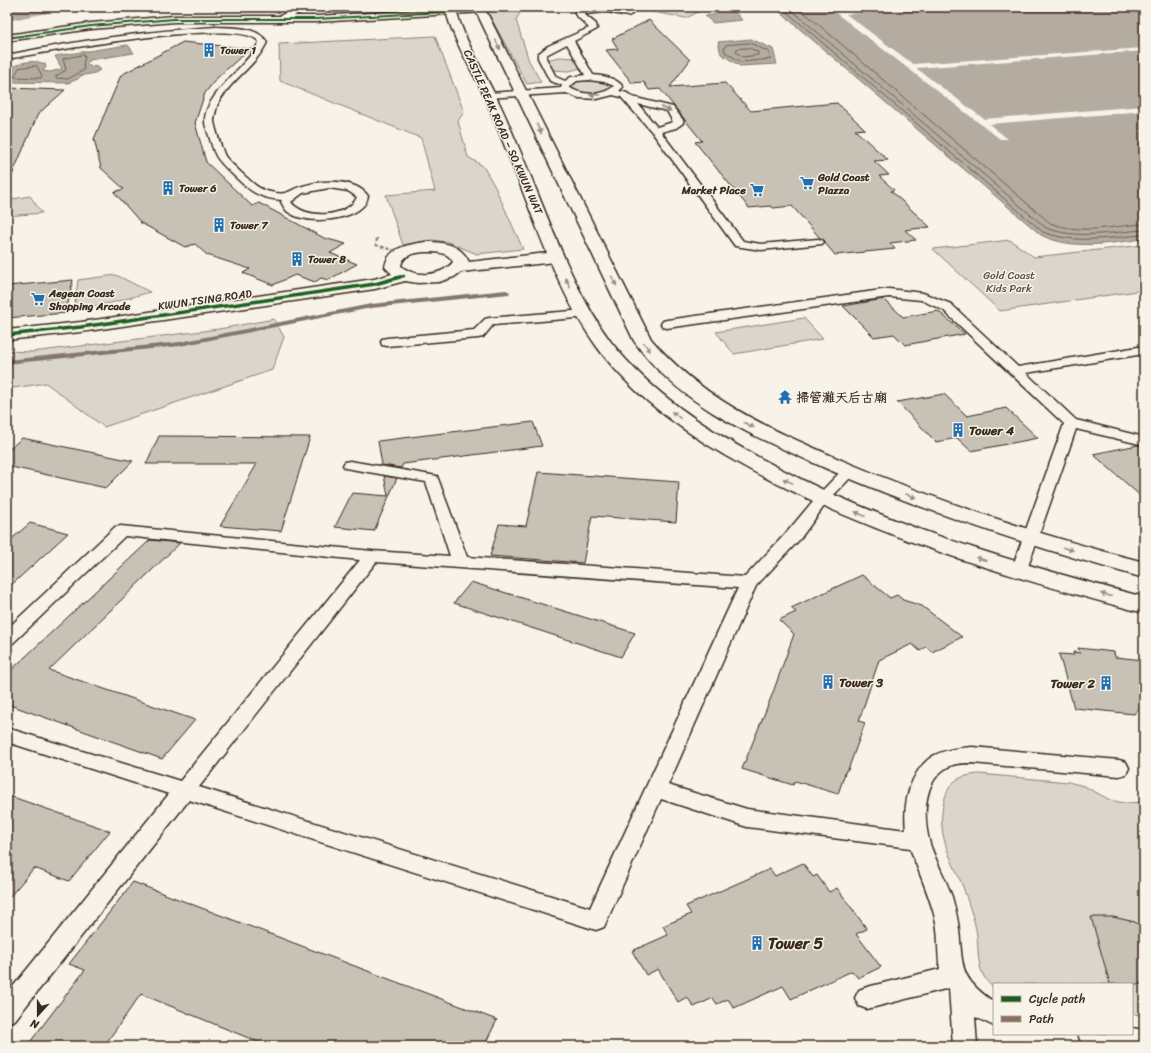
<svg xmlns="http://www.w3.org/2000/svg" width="1151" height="1053" viewBox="0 0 1151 1053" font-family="Sriracha,'LXGW WenKai TC',sans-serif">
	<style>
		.green { fill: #dbd6cb; stroke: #8b8074 }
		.water { fill: #b4aca0; stroke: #84786c }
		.pier { fill: #f7f3e8 }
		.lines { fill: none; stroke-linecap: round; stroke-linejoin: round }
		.shore { stroke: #6b5e52; stroke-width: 1 }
		.stream { fill: #84786c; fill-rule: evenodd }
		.river { fill: #b4aca0; fill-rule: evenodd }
		.building { fill: #c8c1b6; stroke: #3b2a1e }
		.lane-casing { stroke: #3b2a1e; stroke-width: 3 }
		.street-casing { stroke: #3b2a1e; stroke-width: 3 }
		.secondary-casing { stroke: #3b2a1e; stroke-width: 3 }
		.primary-casing { stroke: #3b2a1e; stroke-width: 3 }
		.lane { fill: #f7f3e8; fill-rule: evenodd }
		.street { fill: #f7f3e8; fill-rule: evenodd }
		.secondary { fill: #f7f3e8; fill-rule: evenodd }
		.primary { fill: #f7f3e8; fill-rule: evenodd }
		.quiet { stroke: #8d6e63; stroke-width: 2; stroke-dasharray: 4 2; stroke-linecap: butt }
		.cycleway-far2-casing { stroke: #f7f3e8; stroke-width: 3.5 }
		.cycleway-far1-casing { stroke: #f7f3e8; stroke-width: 4 }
		.cycleway-casing { stroke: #f7f3e8; stroke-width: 5.5 }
		.cycleway-far2 { stroke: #1b5e20; stroke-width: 2 }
		.cycleway-far1 { stroke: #1b5e20; stroke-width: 2.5 }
		.cycleway { stroke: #1b5e20; stroke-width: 3.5 }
		.oneway { fill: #998e83 }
		.labels { text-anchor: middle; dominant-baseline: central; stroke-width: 3; stroke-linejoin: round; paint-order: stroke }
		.far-poi-label { font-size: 11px; font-weight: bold; fill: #3b2a1e; stroke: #f7f3e8; text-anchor: start }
		.far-street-label { font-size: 11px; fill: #3b2a1e; stroke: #f7f3e8 }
		.far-park-label { font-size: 11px; fill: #5b4c41; stroke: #f7f3e8 }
		.poi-label { font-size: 13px; font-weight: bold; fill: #3b2a1e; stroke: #f7f3e8; text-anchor: start }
		.near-poi-label { font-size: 16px; font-weight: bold; fill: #3b2a1e; stroke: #f7f3e8; text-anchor: start }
	</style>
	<rect width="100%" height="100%" fill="#f7f3e8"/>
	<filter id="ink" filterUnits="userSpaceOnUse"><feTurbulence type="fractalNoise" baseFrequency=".025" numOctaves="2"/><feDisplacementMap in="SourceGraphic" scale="8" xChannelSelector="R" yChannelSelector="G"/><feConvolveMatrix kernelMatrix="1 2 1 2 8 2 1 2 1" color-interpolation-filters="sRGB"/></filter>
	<g filter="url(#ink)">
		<!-- green -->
		<g class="green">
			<polygon points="485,7 523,7 516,20 529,61 541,82 527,84"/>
			<polygon points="625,7 708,7 686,18"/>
			<polygon points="435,36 464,112 458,121 468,157 483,166 495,187 523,249 477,254 448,242 433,240 403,245 386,195 435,191 421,138 280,81 279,44"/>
			<polygon points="559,57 575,58 581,68 569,71 552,70 546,60"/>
			<path d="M583,79L606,80L615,87C599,98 586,95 569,88V85L576,81Z"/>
			<polygon points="30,196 42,213 7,216 7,200"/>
			<polygon points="1010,240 1034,257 1144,245 1144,290 1000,311 933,249"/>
			<polygon points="116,275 150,292 111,303 74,309 78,280"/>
			<polygon points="804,318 823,339 734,354 716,332"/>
			<polygon points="274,319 284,337 272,370 104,427 46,383 7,389 7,351 32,352 219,329"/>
			<path d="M979,774L1068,782L1084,786L1110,800L1124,803L1144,802V1015L1132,1014V984H994V988C974,972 980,951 976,929C974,920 971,911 968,902C958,866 934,841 944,801C950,780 958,776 979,774Z"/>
		</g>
		<!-- water -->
		<g class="water">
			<path d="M774,7H1144V239C1110,243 1073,251 1041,235Z"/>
			<polygon points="733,10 742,20 713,23 705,16 712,15 717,13 716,11"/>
			<polygon points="751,39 773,49 777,64 740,66 721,54 718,42"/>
			<path d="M128,45L134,53L89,60L86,65L97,67L100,70L95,73L80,76L78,79L68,83L7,82V73L12,71L13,67C22,61 36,60 45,64L46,67L43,71L50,72L62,69L55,56Z"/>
		</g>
		<!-- pier -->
		<polygon class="pier" points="828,7 836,7 841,10 880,7 946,7 846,14 913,64 1144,48 1144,51 916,68 984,119 1144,106 1144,111 989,124 1008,139 1000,139"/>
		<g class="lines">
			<!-- shore -->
			<g class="shore">
				<path d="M781,7L1043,232C1077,245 1109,237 1144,235"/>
				<path d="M788,7L1046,228C1079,240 1110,232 1144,230"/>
				<path d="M798,7L1050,223C1081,235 1112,226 1144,224"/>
				<polygon points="750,43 769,52 771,59 741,62 725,52 724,48 726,45"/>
				<polygon points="749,48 758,52 758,55 743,57 736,52 737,49"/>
				<polygon points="83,55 85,57 83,64 84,70 68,79 56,78 56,76 66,70 63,59"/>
				<polygon points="37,66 42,76 41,78 14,77 19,68"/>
			</g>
			<!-- stream -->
			<polygon class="stream" points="506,290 510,292 509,294 371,308 180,346 7,364 7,360 180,342 371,304"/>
			<!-- river -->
			<polygon class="river" points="7,7 50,7 47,13 7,21"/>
		</g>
		<!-- building -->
		<g class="building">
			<polygon points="649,20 690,60 670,87 725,83 751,111 837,103 865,129 855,130 888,160 874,161 889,175 879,176 894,190 891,191 930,227 905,230 916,240 890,243 895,249 835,255 825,243 825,241 820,238 792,206 773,208 771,206 749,208 695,142 702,141 660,89 649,90 644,82 632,83 606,50 618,49 612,39"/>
			<polygon points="183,42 252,49 245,53 217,78 205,93 195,123 206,162 252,206 259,203 324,238 346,244 330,253 357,264 328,280 321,278 315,282 295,275 273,285 243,273 250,269 207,255 195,244 185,247 141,223 114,192 124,189 101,168 94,139 121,75"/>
			<polygon points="7,88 65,90 38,114 7,187"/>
			<polygon points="73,280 66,313 7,318 7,286"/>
			<polygon points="884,299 903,317 938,311 965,334 905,345 894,334 874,337 843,306"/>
			<polygon points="944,394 967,416 1006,408 1038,438 971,451 957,438 936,442 897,402"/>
			<polygon points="533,422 542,446 403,464 401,468 382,465 378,441"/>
			<polygon points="159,436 310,437 281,531 220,526 257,464 146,464"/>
			<polygon points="22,438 133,461 106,488 7,466 7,451"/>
			<polygon points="1138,445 1144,446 1144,499 1093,454"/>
			<polygon points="538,472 679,482 676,522 592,516 583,563 490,556 499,524 526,526"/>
			<polygon points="384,476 397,478 374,531 335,527 352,493 388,496"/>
			<polygon points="30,523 68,533 7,589 7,543"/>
			<polygon points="150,540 180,543 49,670 195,720 162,759 7,704 7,674"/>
			<polygon points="862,575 890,598 897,595 903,600 922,606 962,637 932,652 926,647 920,651 912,644 879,660 859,721 865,723 848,770 846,770 838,794 795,781 793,785 742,769 772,695 794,634 779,620 796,612 791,608"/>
			<polygon points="471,582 635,633 621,657 454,603"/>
			<polygon points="1078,648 1114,652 1115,657 1144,660 1144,703 1134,714 1074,708 1059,654 1074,655 1073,652 1080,653"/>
			<polygon points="7,795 110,831 69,881 34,868 7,900"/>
			<polygon points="803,863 813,877 817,875 829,892 837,888 867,929 856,934 881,967 858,978 852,971 791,999 783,986 734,1008 728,999 717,1004 713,998 694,1007 687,997 678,1002 658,969 646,975 632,951 668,935 663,926 691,914 686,906 770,869 775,876"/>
			<polygon points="133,882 497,1020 484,1046 268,1046 141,994 104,1046 27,1046 85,970 69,964"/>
			<polygon points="1091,917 1113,917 1135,922 1144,928 1144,984 1110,984"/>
		</g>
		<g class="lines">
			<defs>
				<g id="lane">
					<path d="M607,8L631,12L632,14L628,16L607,12L584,14L596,24L597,29L574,41L593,75C604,76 617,78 623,87L619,91L627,93L632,97L673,107L683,120V123L676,128L661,132L743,241L761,244L818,239L822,240L824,242L822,244L761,250L735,246L652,132L621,97L613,95L597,99L579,98L566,93L486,98L485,96L489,93L561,88L562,85L550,81L538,58V54L548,46L589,28L575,14V10ZM567,44L585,75L571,77L565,81L556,77L546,58V55ZM589,80L604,82L614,86C603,96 581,96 569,87L577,81ZM638,104L667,111L673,122L657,127Z"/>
					<path d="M216,27C233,28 257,26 267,42C256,67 228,81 217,106C216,110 214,117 214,121C214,125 223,153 225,156C227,160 252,183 258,187C262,190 270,192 275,193C290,195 290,189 303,186C322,180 355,178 368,196C367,200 366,204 362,207C347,221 306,225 288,212C285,210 283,205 281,202L282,200C256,198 248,189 230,172C215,157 215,156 209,136C208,132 205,126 205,122C203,95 248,66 259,42C242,15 42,53 7,59V55C76,41 145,31 216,27ZM329,188L348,191L357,197C348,218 304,220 291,202L303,193Z"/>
					<polygon points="889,289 923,293 951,304 1018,367 1144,346 1144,354 1026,373 1076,420 1144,437 1144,445 1076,429 1025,575 1019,577 1013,575 1011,571 1064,424 943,310 921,300 889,297 667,328 663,327 661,324 663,321 667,320"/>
					<polygon points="584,310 588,311 590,314 588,317 493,325 483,337 478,338 387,346 382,345 381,342 382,339 387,338 474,330 485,319 489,318"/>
					<path d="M350,461L437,476L467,557L745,577L788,531L818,495L844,468L849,466L854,468L857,471L854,474L828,501L800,539L756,586L668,785L747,809L906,830C903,805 909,774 930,758C941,750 958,748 972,747L1119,760L1126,762L1129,768L1126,774L1119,776L972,763C964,763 955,763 948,767C922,781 923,819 930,844C936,862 946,879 952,897C955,908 958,919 959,930C963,967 959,978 994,1002V1026L975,1017L977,1046H953L949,988L867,1009L859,1006L855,998L859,990L867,987L940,969C937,953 939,937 936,922C930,896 919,873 910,848L747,827L661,799L604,927L596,930L189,800L15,1020L7,1023V994L169,794L7,742V728L180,781L360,560L125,536L13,643L7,645V629L115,527L121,526L372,551L450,556L426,482L345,468L343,465L345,462ZM376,562L738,588L590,908L199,787Z"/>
					<polygon points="1132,1028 1144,1030 1144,1046 1092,1046 1081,1042 1078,1034 1132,1034"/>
				</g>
				<g id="street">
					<polygon points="296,7 308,7 286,21 278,21 277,19 278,17"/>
					<path d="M425,242C443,242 461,244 469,262L556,252L562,254L564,257L562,260L556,262L461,272L454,277L439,282L418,283L405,281L375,289L81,332L7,340V330L81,322L374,279L392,274L385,267C388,247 408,245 425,242ZM425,252C435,252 448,251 453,262C441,277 415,278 401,266C403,254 415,253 425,252Z"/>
				</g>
				<polygon id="secondary" points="480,7 485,8 486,10 485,12 316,22 174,22 91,29 7,41 7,35 91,23 174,16 316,16"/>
				<g id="primary">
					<path d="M445,7H455C463,37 479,63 493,91C504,111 512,132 521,153C547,213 572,290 611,342C650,392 705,428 760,458C881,524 1011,562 1144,597V613C1006,576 874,537 747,468C691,437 636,400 597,347C557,292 537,225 511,162C502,139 493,116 483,93C469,65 452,38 445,7Z"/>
					<path d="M474,7H484L651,339C706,403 771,429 846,462C943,503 1042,536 1144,562V578C1035,548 929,513 825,468C756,437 679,406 634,341Z"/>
				</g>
			</defs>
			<!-- lane casing -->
			<use href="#lane" class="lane-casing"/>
			<!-- street casing -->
			<use href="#street" class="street-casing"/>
			<!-- secondary casing -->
			<use href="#secondary" class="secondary-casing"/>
			<!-- primary casing -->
			<use href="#primary" class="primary-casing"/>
			<!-- lane -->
			<use href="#lane" class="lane"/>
			<!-- street -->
			<use href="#street" class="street"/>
			<!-- secondary -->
			<use href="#secondary" class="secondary"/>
			<!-- primary -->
			<use href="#primary" class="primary"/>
			<!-- quiet -->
			<polyline class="quiet" points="377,238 376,245 396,251"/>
			<defs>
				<polyline id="cycleway-far2" points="7,38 91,26 174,19 316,19 481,10"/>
				<polyline id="cycleway-far1" points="396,278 404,276"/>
				<polyline id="cycleway" points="7,335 81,327 375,284 400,277"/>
			</defs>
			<!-- cycleway-far2 casing -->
			<use href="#cycleway-far2" class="cycleway-far2-casing"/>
			<!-- cycleway-far1 casing -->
			<use href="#cycleway-far1" class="cycleway-far1-casing"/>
			<!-- cycleway casing -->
			<use href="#cycleway" class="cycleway-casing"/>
			<!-- cycleway-far2 -->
			<use href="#cycleway-far2" class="cycleway-far2"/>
			<!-- cycleway-far1 -->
			<use href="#cycleway-far1" class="cycleway-far1"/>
			<!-- cycleway -->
			<use href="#cycleway" class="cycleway"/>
		</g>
		<!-- one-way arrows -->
		<defs><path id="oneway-solid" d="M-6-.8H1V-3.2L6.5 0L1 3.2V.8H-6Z"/></defs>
		<g class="oneway">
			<use href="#oneway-solid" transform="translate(498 45) rotate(64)"/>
			<use href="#oneway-solid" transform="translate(595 95) rotate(177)"/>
			<use href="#oneway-solid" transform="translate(666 109) rotate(22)"/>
			<use href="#oneway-solid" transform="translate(539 129) rotate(64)"/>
			<use href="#oneway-solid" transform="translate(614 281) rotate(63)"/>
			<use href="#oneway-solid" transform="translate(568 283) rotate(-115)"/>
			<use href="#oneway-solid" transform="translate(647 347) rotate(54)"/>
			<use href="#oneway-solid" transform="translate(676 415) rotate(-143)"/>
			<use href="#oneway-solid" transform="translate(749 425) rotate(27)"/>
			<use href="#oneway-solid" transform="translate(788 481) rotate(-154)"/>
			<use href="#oneway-solid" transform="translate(911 496) rotate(22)"/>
			<use href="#oneway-solid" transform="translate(860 514) rotate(-156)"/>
			<use href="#oneway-solid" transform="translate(1068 549) rotate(16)"/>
			<use href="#oneway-solid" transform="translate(981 559) rotate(-162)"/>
			<use href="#oneway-solid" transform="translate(1106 595) rotate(-165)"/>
		</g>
	</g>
	<!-- icons -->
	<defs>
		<symbol id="building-bare" viewBox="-9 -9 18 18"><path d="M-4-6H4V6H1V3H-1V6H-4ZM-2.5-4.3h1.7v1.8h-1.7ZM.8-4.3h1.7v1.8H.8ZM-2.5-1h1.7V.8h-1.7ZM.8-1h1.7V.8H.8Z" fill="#1f6fb2" stroke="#f7f3e8" stroke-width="2.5" paint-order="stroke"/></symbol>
		<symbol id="supermarket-bare" viewBox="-9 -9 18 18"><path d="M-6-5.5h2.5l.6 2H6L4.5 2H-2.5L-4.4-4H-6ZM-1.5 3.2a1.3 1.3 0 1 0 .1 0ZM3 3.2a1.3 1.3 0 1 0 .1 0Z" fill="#1f6fb2" stroke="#f7f3e8" stroke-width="2.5" paint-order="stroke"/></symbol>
		<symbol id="temple-bare" viewBox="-9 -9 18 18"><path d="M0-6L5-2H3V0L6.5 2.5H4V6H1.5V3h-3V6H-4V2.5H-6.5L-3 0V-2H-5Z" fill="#1f6fb2" stroke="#f7f3e8" stroke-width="2.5" paint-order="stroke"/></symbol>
	</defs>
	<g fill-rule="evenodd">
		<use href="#building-bare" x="199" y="40" width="20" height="20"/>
		<use href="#supermarket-bare" x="797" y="173" width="20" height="20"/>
		<use href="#building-bare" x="158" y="178" width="20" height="20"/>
		<use href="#supermarket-bare" x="747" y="180" width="20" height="20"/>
		<use href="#building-bare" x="209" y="215" width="20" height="20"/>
		<use href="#building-bare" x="287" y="249" width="20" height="20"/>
		<use href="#supermarket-bare" x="28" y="289" width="20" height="20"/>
		<use href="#temple-bare" x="775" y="387" width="20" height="20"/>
		<use href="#building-bare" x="948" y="420" width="20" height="20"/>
		<use href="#building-bare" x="818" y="672" width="20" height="20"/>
		<use href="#building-bare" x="1096" y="673" width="20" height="20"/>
		<use href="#building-bare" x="747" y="933" width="20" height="20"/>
	</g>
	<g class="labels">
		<!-- far-poi labels -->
		<g class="far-poi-label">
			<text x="220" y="50">Tower 1</text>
			<text x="818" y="177">Gold Coast<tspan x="818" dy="13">Piazza</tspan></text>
			<text x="179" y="188">Tower 6</text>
			<text x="746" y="190" text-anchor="end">Market Place</text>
			<text x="230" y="225">Tower 7</text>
			<text x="308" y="259">Tower 8</text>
			<text x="49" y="293">Aegean Coast<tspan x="49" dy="13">Shopping Arcade</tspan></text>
		</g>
		<!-- far-street labels -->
		<g class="far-street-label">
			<text transform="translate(503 132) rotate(66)">CASTLE PEAK ROAD – SO KWUN WAT</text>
			<text transform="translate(205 300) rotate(-8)">KWUN TSING ROAD</text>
		</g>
		<!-- far-park labels -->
		<g class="far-park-label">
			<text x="1009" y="275">Gold Coast<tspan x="1009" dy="13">Kids Park</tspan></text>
		</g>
		<!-- poi labels -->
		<g class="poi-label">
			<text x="796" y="397">掃管灘天后古廟</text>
			<text x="969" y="430">Tower 4</text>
			<text x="839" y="682">Tower 3</text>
			<text x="1095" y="683" text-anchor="end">Tower 2</text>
		</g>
		<!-- near-poi labels -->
		<g class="near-poi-label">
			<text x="768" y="943">Tower 5</text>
		</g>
	</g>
	<!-- margin -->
	<rect width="1151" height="1053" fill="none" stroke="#f7f3e8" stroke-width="24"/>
	<rect x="12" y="12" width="1127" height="1029" fill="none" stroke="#3b2a1e" stroke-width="1.5" filter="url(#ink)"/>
	<!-- legend -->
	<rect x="993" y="983" width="140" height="52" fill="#f7f3e8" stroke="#aca397"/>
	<rect x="1001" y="996" width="20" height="6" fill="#1b5e20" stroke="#aca397"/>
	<text x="1029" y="1003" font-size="12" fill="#3b2a1e">Cycle path</text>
	<rect x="1001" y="1016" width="20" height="6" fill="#8d6e63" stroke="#aca397"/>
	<text x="1029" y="1023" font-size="12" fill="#3b2a1e">Path</text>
	<!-- north arrow -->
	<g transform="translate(38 1015) rotate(201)" stroke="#f7f3e8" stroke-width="3" paint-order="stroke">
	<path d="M0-3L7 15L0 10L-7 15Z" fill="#3b2a1e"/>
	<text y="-6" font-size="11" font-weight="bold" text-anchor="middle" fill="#3b2a1e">N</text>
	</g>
</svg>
